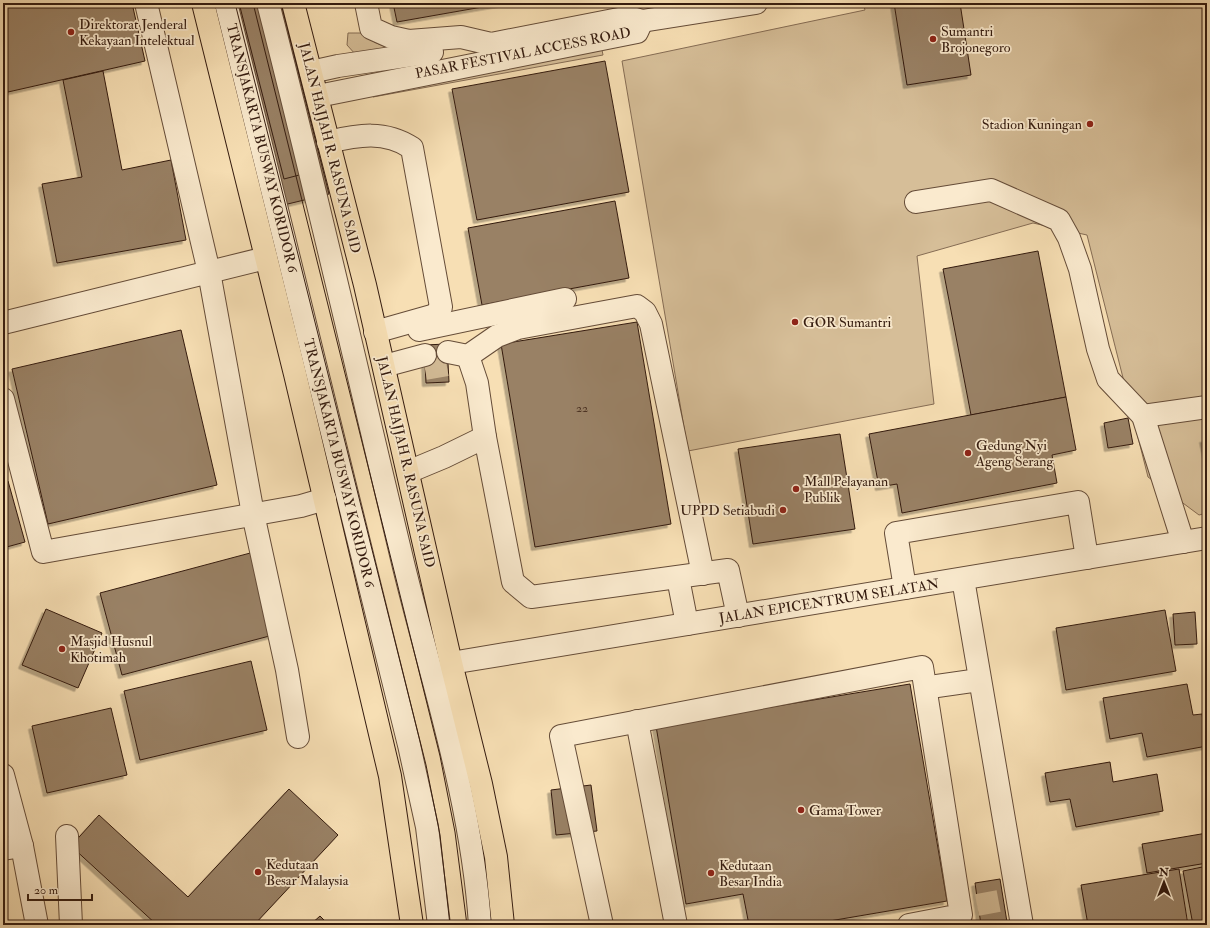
<svg xmlns="http://www.w3.org/2000/svg" width="1210" height="928" viewBox="0 0 1210 928" font-family="'IM FELL Double Pica',serif">
	<style>
		.green { fill: #d6be98; stroke: #856c54 }
		.building { fill: #998165; stroke: #341b0f; filter: url(#shadow) }
		.lines { fill: none; stroke-linecap: round; stroke-linejoin: round }
		.minor-tunnel { stroke: #d0b893; stroke-width: 22; stroke-dasharray: 22 11; stroke-linecap: butt }
		.minor-casing { stroke: #654c38; stroke-width: 24 }
		.major-casing { stroke: #341b0f; stroke-width: 24 }
		.minor { stroke: #faeace; stroke-width: 22 }
		.major { stroke: #f7dfb4; stroke-width: 22 }
		.tram { stroke: #341b0f; stroke-width: 1 }
		.poi-dot { fill: #8f2418; stroke: #faeace; stroke-width: 1.5 }
		.labels { text-anchor: middle; dominant-baseline: central; stroke-width: 3.5; stroke-linejoin: round; paint-order: stroke }
		.number-label { font-size: 12px; fill: #4d3424 }
		.poi-label { font-size: 14px; fill: #341b0f; stroke: #faeace; text-anchor: start }
		.street-label { font-size: 14px; fill: #341b0f; stroke: #faeace }
	</style>
	<defs>
		<filter id="shadow"><feDropShadow dx="-3.5" dy="3.5" stdDeviation="0" flood-color="#0004"/></filter>
	</defs>
	<rect width="100%" height="100%" fill="#f7dfb4"/>
	<filter id="stains"><feTurbulence type="fractalNoise" baseFrequency=".005" numOctaves="4"/><feColorMatrix values="0 0 0 0 .2 0 0 0 0 .09 0 0 0 0 .02 0 0 0 .5 -.17"/></filter>
	<radialGradient id="worn" r=".72"><stop offset=".6" stop-color="#630" stop-opacity="0"/><stop offset="1" stop-color="#630" stop-opacity=".3"/></radialGradient>
	<!-- green -->
	<g class="green">
		<polygon points="863,3 1207,3 1207,513 1199,515 1148,477 1087,235 1033,223 917,256 934,404 688,451 622,61 865,10"/>
		<polygon points="348,33 371,33 374,42 391,49 356,55 347,45"/>
		<polygon points="601,45 603,55 373,97 372,88"/>
	</g>
	<!-- building -->
	<g class="building">
		<polygon points="3,3 132,3 145,61 8,92 3,69"/>
		<polygon points="216,3 281,3 329,194 267,209"/>
		<polygon points="239,3 259,3 303,174 284,179"/>
		<polygon points="393,3 505,3 397,22"/>
		<polygon points="894,3 960,3 971,75 907,85"/>
		<polygon points="605,61 629,192 477,220 452,89"/>
		<polygon points="103,71 122,170 171,160 186,240 57,263 42,184 82,177 63,80"/>
		<polygon points="615,201 629,278 482,305 468,228"/>
		<polygon points="1038,251 1066,397 971,415 943,269"/>
		<polygon points="637,322 671,524 535,547 501,344"/>
		<polygon points="181,330 217,485 48,524 12,369"/>
		<polygon points="447,344 449,382 426,383 424,345"/>
		<polygon points="1066,397 1076,450 1052,455 1057,483 902,513 897,484 879,487 869,434"/>
		<polygon points="1128,418 1133,444 1108,448 1104,423"/>
		<polygon points="840,434 855,529 753,544 738,449"/>
		<polygon points="1203,439 1207,439 1207,458"/>
		<polygon points="8,481 25,542 3,548 3,483"/>
		<polygon points="254,552 277,634 122,675 100,593"/>
		<polygon points="46,609 102,633 78,688 22,665"/>
		<polygon points="1165,610 1176,671 1066,690 1056,628"/>
		<polygon points="1195,612 1197,644 1175,645 1173,614"/>
		<polygon points="251,661 267,730 140,760 124,691"/>
		<polygon points="910,684 947,901 806,925 749,925 743,894 686,904 656,726"/>
		<polygon points="1187,684 1193,715 1202,714 1207,746 1147,757 1142,733 1110,739 1103,698"/>
		<polygon points="111,708 127,775 47,793 32,726"/>
		<polygon points="1110,762 1113,782 1157,774 1163,811 1076,827 1070,799 1050,802 1045,773"/>
		<polygon points="591,785 597,831 556,835 551,790"/>
		<polygon points="289,789 338,835 254,925 157,925 71,846 99,815 188,897"/>
		<polygon points="1207,833 1207,863 1147,873 1142,844"/>
		<polygon points="1207,866 1207,925 1193,925 1183,871"/>
		<polygon points="1179,869 1188,925 1088,925 1081,885"/>
		<polygon points="1000,879 1007,922 981,925 975,883"/>
		<polygon points="320,916 329,925 310,925"/>
	</g>
	<g class="lines">
		<!-- minor-tunnel -->
		<g class="minor-tunnel">
			<polyline points="425,369 448,365 468,356"/>
			<polyline points="977,905 1004,900"/>
		</g>
		<defs>
			<g id="minor">
				<polyline points="146,3 209,272 253,514 287,670 298,737"/>
				<polyline points="226,3 409,745 427,827 439,925"/>
				<path d="M268,3C316,190 359,379 404,567C433,685 472,803 480,925"/>
				<polyline points="642,21 756,3"/>
				<polyline points="311,72 338,66 432,52"/>
				<polyline points="318,96 637,32 642,21 629,17 491,44 461,37 409,41 391,37 371,28 366,3"/>
				<path d="M328,142C358,135 385,130 412,148L441,307L435,315L375,332"/>
				<polyline points="916,202 991,190 1059,220 1069,238 1080,269 1098,349 1108,379 1143,416 1183,542"/>
				<polyline points="3,323 266,258"/>
				<polyline points="419,330 565,299"/>
				<polyline points="448,352 468,356 497,336 518,328 637,306 645,312 651,324 703,574"/>
				<polyline points="468,356 477,383 485,437 513,582 531,597 728,570 738,616"/>
				<polyline points="384,366 425,355"/>
				<polyline points="3,399 43,552 301,506 325,499"/>
				<polyline points="1143,416 1207,407"/>
				<polyline points="408,472 444,457 485,437"/>
				<polyline points="678,578 687,624"/>
				<polyline points="963,579 1022,925"/>
				<polyline points="905,588 896,533 1078,502 1087,558"/>
				<polyline points="451,663 1207,538"/>
				<polyline points="937,686 979,680"/>
				<polyline points="637,721 676,925"/>
				<polyline points="3,775 22,846 37,925"/>
				<polyline points="67,836 71,925"/>
				<polyline points="3,849 22,846"/>
				<polyline points="602,925 561,736 922,667 961,915 909,925"/>
			</g>
			<g id="major">
				<polyline points="203,3 295,374 390,776 412,925"/>
				<polyline points="293,3 365,285 451,663 481,784 496,857 503,925"/>
			</g>
		</defs>
		<!-- minor casing -->
		<use href="#minor" class="minor-casing"/>
		<!-- major casing -->
		<use href="#major" class="major-casing"/>
		<!-- minor -->
		<use href="#minor" class="minor"/>
		<!-- major -->
		<use href="#major" class="major"/>
		<!-- tram -->
		<g class="tram">
			<polyline points="235,3 426,765 440,835 450,925"/>
			<polyline points="253,3 440,756 455,832 467,925"/>
		</g>
	</g>
	<!-- markers -->
	<g class="poi-dot">
		<circle cx="71" cy="32" r="4"/>
		<circle cx="933" cy="39" r="4"/>
		<circle cx="1090" cy="124" r="4"/>
		<circle cx="795" cy="322" r="4"/>
		<circle cx="968" cy="453" r="4"/>
		<circle cx="796" cy="489" r="4"/>
		<circle cx="783" cy="510" r="4"/>
		<circle cx="62" cy="649" r="4"/>
		<circle cx="801" cy="810" r="4"/>
		<circle cx="258" cy="872" r="4"/>
		<circle cx="711" cy="873" r="4"/>
	</g>
	<g class="labels">
		<!-- number labels -->
		<g class="number-label">
			<text x="582" y="408">22</text>
		</g>
		<!-- poi labels -->
		<g class="poi-label">
			<text x="79" y="24">Direktorat Jenderal<tspan x="79" dy="16">Kekayaan Intelektual</tspan></text>
			<text x="941" y="31">Sumantri<tspan x="941" dy="16">Brojonegoro</tspan></text>
			<text x="1082" y="124" text-anchor="end">Stadion Kuningan</text>
			<text x="803" y="322">GOR Sumantri</text>
			<text x="976" y="445">Gedung Nyi<tspan x="976" dy="16">Ageng Serang</tspan></text>
			<text x="804" y="481">Mall Pelayanan<tspan x="804" dy="16">Publik</tspan></text>
			<text x="775" y="510" text-anchor="end">UPPD Setiabudi</text>
			<text x="70" y="641">Masjid Husnul<tspan x="70" dy="16">Khotimah</tspan></text>
			<text x="809" y="810">Gama Tower</text>
			<text x="266" y="864">Kedutaan<tspan x="266" dy="16">Besar Malaysia</tspan></text>
			<text x="719" y="865">Kedutaan<tspan x="719" dy="16">Besar India</tspan></text>
		</g>
		<!-- street labels -->
		<g class="street-label">
			<text transform="translate(523 53) rotate(-11)">PASAR FESTIVAL ACCESS ROAD</text>
			<text transform="translate(262 148) rotate(76)">TRANSJAKARTA BUSWAY KORIDOR 6</text>
			<text transform="translate(330 148) rotate(76)">JALAN HAJJAH R. RASUNA SAID</text>
			<text transform="translate(406 462) rotate(77)">JALAN HAJJAH R. RASUNA SAID</text>
			<text transform="translate(339 463) rotate(76)">TRANSJAKARTA BUSWAY KORIDOR 6</text>
			<text transform="translate(829 601) rotate(-9)">JALAN EPICENTRUM SELATAN</text>
		</g>
	</g>
	<!-- margin -->
	<rect width="1210" height="928" fill="none" stroke="#f7dfb4" stroke-width="16"/>
	<rect x="4" y="4" width="1202" height="920" fill="none" stroke="#341b0f" stroke-width="2"/>
	<rect x="8" y="8" width="1194" height="912" fill="none" stroke="#341b0f"/>
	<!-- north arrow -->
	<g transform="translate(1164 882)" stroke="#faeace" stroke-width="3" paint-order="stroke">
	<path d="M0-3L7 15L0 10L-7 15Z" fill="#341b0f"/>
	<text y="-6" font-size="11" font-weight="bold" text-anchor="middle" fill="#341b0f">N</text>
	</g>
	<!-- scale -->
	<path d="M28 894v6h64v-6" fill="none" stroke="#341b0f" stroke-width="2"/>
	<text x="34" y="894" font-size="12" fill="#341b0f" stroke="#faeace" stroke-width="3" paint-order="stroke">20 m</text>
	<rect width="100%" height="100%" filter="url(#stains)"/>
	<rect width="100%" height="100%" fill="url(#worn)"/>
</svg>
